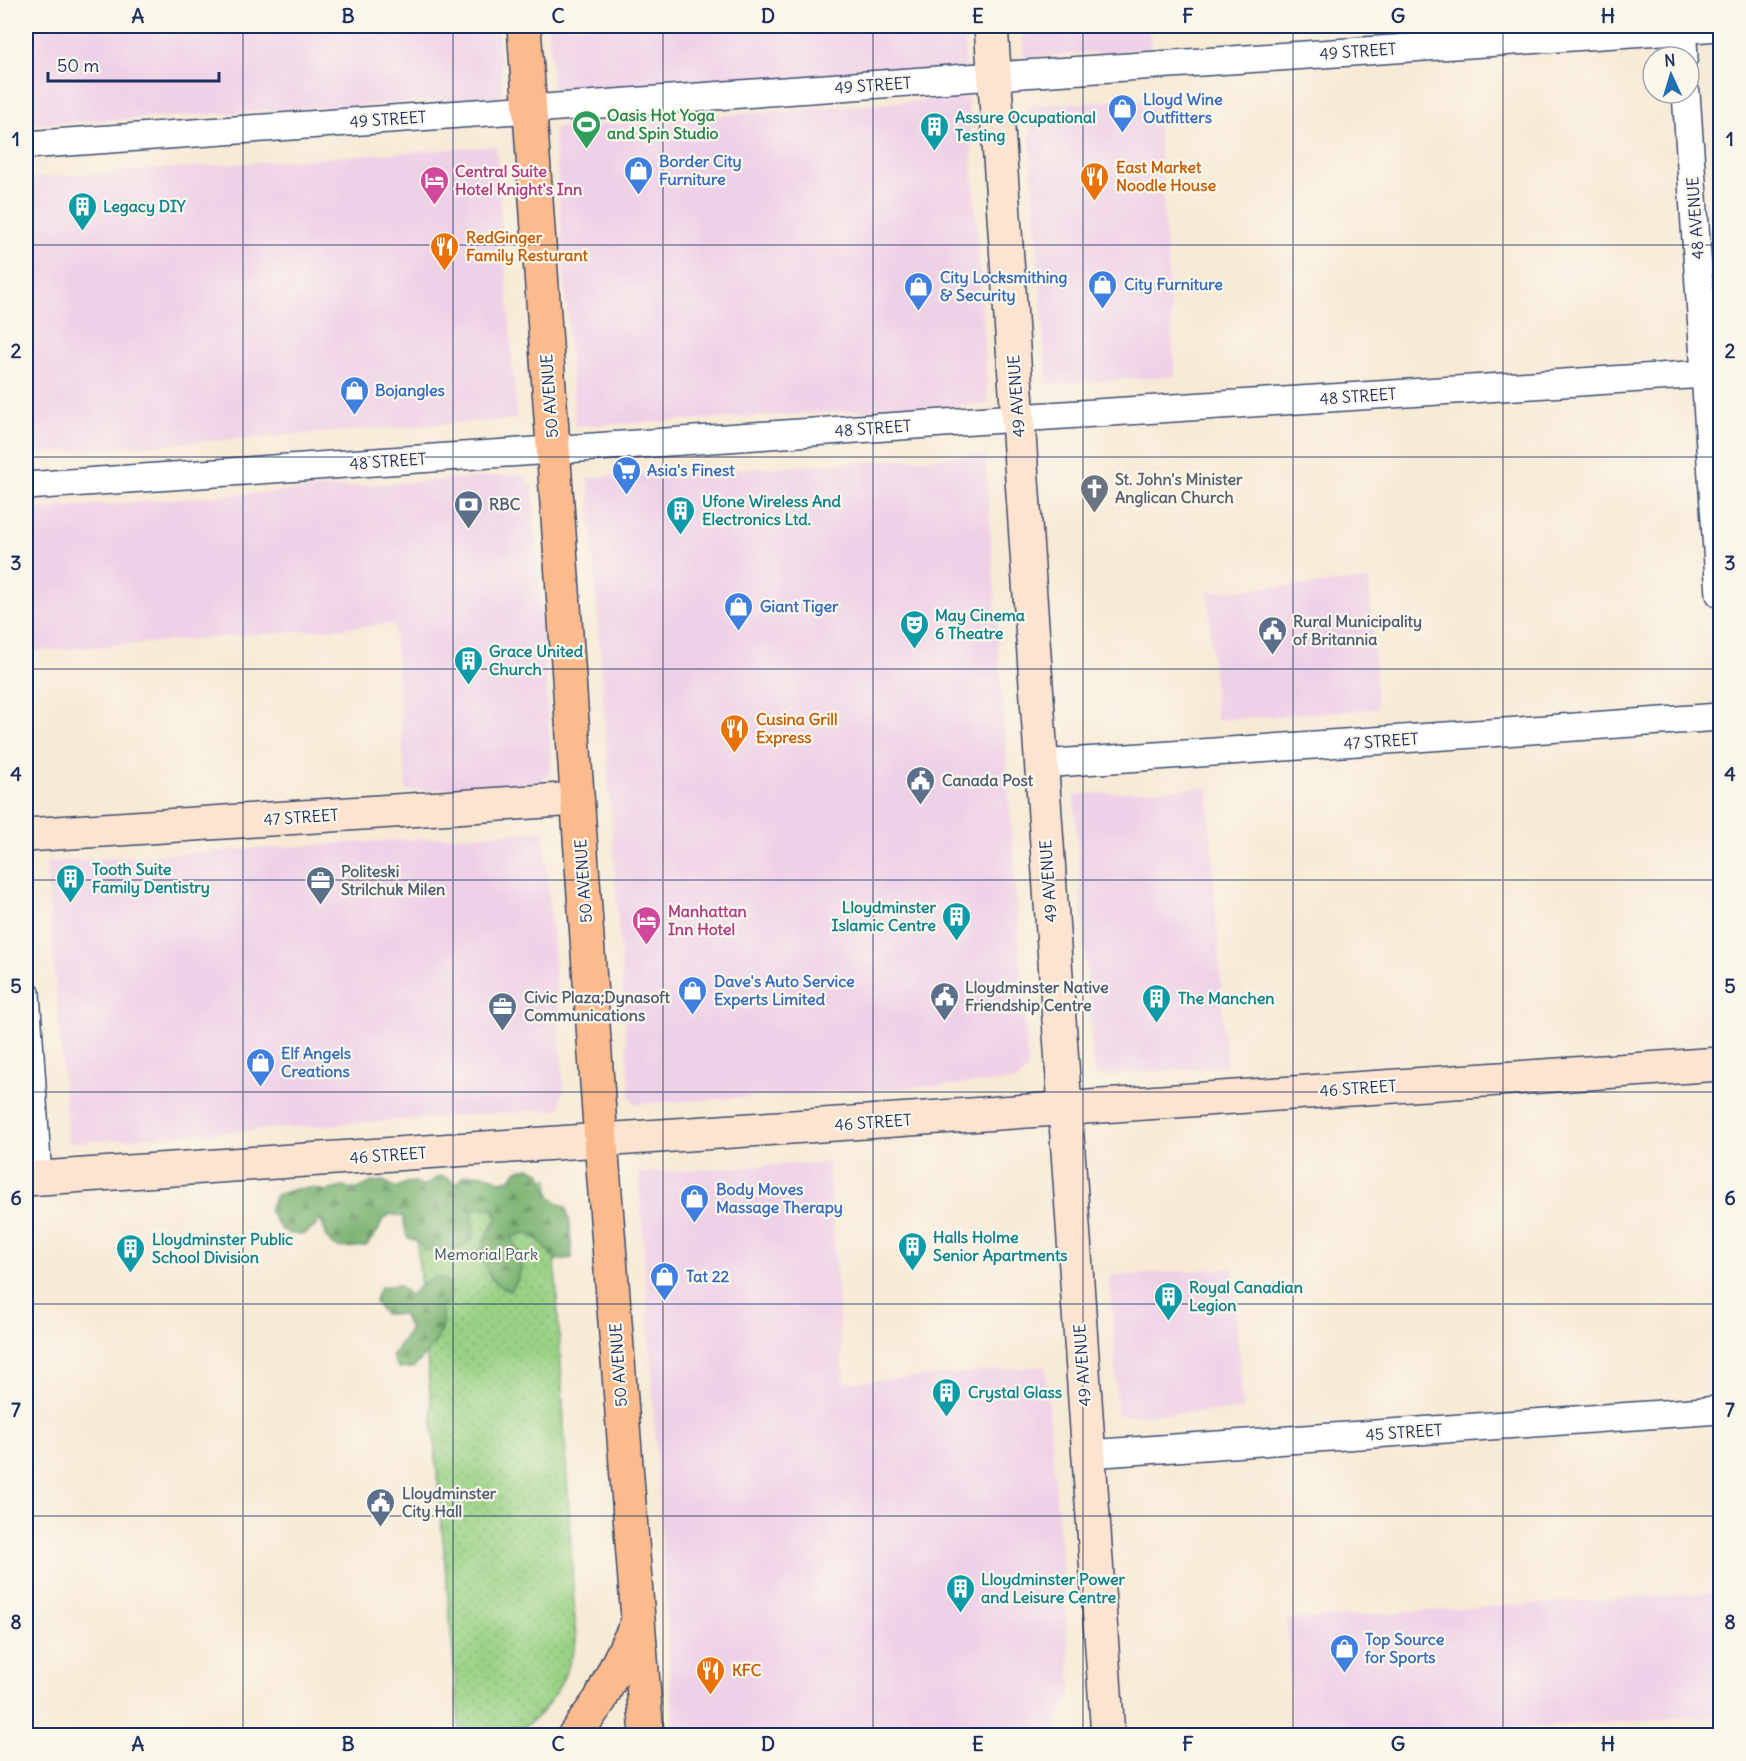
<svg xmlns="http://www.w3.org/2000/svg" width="1746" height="1761" viewBox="0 0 1746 1761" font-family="Delius,sans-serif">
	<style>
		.built { fill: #eed0e7 }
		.grass { fill: url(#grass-dots); stroke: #5a8072; stroke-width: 1.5 }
		.forest { fill: url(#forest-firs); stroke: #4b7268; stroke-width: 1.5 }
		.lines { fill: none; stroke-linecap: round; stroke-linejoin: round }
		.street-casing { stroke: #3c4b70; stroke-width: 30 }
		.secondary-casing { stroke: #3c4b70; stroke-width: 36 }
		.primary-casing { stroke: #3c4b70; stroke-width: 36 }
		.highway-casing { stroke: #3c4b70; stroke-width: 36 }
		.street { stroke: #fff; stroke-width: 27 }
		.secondary { stroke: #fde4d1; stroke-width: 33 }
		.primary { stroke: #fbbb8c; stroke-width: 33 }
		.highway { stroke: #fbbb8c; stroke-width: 33 }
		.grid { fill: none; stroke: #1b2f5e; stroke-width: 1.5; stroke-opacity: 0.55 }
		.labels { text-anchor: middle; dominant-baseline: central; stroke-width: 4.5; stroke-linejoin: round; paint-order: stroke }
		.street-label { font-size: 16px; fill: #1b2f5e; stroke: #fbf7ec }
		.shop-label { font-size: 16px; font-weight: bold; fill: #366cbe; stroke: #fbf7ec; text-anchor: start }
		.leisure-label { font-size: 16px; font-weight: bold; fill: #27864d; stroke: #fbf7ec; text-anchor: start }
		.culture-label { font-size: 16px; font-weight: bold; fill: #0d838f; stroke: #fbf7ec; text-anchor: start }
		.food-label { font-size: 16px; font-weight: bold; fill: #c56008; stroke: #fbf7ec; text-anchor: start }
		.hotel-label { font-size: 16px; font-weight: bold; fill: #b23c85; stroke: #fbf7ec; text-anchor: start }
		.worship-label { font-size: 16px; font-weight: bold; fill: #5b616d; stroke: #fbf7ec; text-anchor: start }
		.service-label { font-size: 16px; font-weight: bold; fill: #4e5e75; stroke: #fbf7ec; text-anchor: start }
		.park-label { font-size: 16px; fill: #3b5868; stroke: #fbf7ec }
		.neatline { fill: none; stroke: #1b2f5e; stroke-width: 2 }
		.grid-label { font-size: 20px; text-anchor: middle; font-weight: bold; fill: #1b2f5e }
	</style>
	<defs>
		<pattern id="grass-dots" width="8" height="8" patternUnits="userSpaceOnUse" patternTransform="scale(1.5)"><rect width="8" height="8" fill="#9ad285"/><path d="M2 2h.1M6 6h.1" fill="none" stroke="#7dab70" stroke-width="1.8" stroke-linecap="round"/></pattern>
		<pattern id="forest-firs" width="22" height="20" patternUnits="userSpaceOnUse" patternTransform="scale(1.5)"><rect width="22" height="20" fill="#7bb472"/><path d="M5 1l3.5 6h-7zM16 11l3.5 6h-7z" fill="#649361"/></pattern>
	</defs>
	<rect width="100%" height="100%" fill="#fbf7ec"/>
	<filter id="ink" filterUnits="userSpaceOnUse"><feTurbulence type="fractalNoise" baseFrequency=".0167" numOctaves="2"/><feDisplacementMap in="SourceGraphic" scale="12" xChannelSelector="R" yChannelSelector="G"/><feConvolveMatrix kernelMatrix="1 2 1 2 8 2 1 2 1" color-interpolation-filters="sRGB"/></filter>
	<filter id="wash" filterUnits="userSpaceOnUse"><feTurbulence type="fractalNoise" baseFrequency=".008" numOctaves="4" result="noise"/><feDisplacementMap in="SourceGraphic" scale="24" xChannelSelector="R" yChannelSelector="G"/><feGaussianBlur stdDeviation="1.35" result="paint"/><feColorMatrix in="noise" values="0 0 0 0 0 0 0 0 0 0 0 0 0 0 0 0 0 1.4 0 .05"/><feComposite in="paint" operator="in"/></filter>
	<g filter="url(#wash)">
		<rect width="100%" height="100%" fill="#f7ead6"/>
		<!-- built -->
		<g class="built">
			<polygon points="26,26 498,26 503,97 26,125"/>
			<polygon points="548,26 963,26 966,69 553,93"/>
			<polygon points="1022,26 1149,26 1151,49 1024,57"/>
			<polygon points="968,97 988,404 575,426 554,128"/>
			<polygon points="1156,98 1175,376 1047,385 1028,106"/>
			<polygon points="496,146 517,419 26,454 26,178"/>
			<polygon points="985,455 1028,1068 1017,1081 635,1104 630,1096 588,478"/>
			<polygon points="521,474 533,487 552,770 540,783 406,791 394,624 26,652 26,510"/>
			<polygon points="1369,580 1377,709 1216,720 1208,592"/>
			<polygon points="1208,787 1226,1066 1094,1076 1074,795"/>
			<polygon points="544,831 564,1087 559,1109 68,1143 46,862"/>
			<polygon points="828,1162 844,1383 1045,1366 1072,1690 1055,1727 1035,1735 679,1736 673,1722 639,1173"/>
			<polygon points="1233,1268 1243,1410 1118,1416 1110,1276"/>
			<polygon points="1720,1592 1720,1716 1400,1735 1292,1735 1287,1620"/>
		</g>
		<!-- grass -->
		<path class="grass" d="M548,1179L554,1242L576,1642C567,1675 553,1708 523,1728C520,1731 515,1735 511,1735C500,1738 472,1735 460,1735L412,1186Z"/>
		<!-- forest -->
		<g class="forest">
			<path d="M530,1168L540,1172C548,1189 546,1199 566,1207L570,1224L572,1258L556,1260L538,1239L526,1233L512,1236C521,1257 527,1272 510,1291C487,1281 488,1272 480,1251L489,1231L498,1217L492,1208L473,1209L474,1237L466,1245L454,1248L425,1250L415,1240L407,1238L403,1217L391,1214L383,1219L378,1231L366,1246C356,1246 335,1252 329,1241C325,1235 324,1226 320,1219L315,1227L303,1234H291L281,1229L269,1210L276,1195L295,1189L312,1188L326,1191L343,1187L358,1189L373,1182L383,1181L391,1185L395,1188L406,1183L414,1182L421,1185H426L439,1176L448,1178L456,1184L463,1176C477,1174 488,1173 500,1181L511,1179L517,1170Z"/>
			<path d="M432,1278H443L449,1282L450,1297L448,1304L441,1305C448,1334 431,1349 413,1368H398L392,1356L410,1329L402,1314H384L375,1302L377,1294L381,1287L398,1285L410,1295L423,1283Z"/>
		</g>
	</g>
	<g filter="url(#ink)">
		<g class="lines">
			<defs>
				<g id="street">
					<polyline points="1682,26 1684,57"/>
					<polyline points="1686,93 1720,594"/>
					<polyline points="26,145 994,76 1720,27"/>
					<polyline points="26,486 1017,418 1720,373"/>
					<polyline points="1040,764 1720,717"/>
					<polyline points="26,993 38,1178"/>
					<polyline points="1088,1454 1720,1410"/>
				</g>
				<g id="secondary">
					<polyline points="991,26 1108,1736"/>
					<polyline points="26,835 577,799"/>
					<polyline points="26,1179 1720,1064"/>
				</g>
				<polyline id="primary" points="524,26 601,1141 647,1736"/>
				<polyline id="highway" points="574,1736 600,1700 637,1624"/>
			</defs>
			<!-- street casing -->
			<use href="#street" class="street-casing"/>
			<!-- secondary casing -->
			<use href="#secondary" class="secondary-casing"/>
			<!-- primary casing -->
			<use href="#primary" class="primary-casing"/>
			<!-- highway casing -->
			<use href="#highway" class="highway-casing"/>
			<!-- street -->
			<use href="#street" class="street"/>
			<!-- secondary -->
			<use href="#secondary" class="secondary"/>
			<!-- primary -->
			<use href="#primary" class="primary"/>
			<!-- highway -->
			<use href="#highway" class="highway"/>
		</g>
	</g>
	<!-- grid -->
	<path class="grid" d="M243,26V1736M453,26V1736M663,26V1736M873,26V1736M1083,26V1736M1293,26V1736M1503,26V1736M26,245H1720M26,457H1720M26,669H1720M26,880H1720M26,1092H1720M26,1304H1720M26,1516H1720"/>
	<!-- icons -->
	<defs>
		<symbol id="shop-pin" viewBox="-11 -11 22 30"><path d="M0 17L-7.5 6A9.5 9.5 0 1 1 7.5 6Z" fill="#3f7fe0" stroke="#fbf7ec"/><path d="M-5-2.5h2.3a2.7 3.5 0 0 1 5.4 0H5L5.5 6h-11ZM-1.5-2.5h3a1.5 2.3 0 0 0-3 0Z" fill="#fff"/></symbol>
		<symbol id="stadium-pin" viewBox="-11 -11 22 30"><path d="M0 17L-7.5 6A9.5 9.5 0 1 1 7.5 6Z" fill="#2e9e5b" stroke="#fbf7ec"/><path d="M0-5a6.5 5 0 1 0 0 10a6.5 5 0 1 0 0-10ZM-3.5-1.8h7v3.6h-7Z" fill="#fff"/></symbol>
		<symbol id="building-pin" viewBox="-11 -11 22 30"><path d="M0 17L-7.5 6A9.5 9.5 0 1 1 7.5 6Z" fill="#0f9aa8" stroke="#fbf7ec"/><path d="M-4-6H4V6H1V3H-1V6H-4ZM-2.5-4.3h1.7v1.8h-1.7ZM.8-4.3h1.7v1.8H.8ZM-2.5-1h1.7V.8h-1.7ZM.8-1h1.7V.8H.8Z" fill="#fff"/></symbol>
		<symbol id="restaurant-pin" viewBox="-11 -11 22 30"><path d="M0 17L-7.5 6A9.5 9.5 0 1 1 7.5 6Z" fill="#e8710a" stroke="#fbf7ec"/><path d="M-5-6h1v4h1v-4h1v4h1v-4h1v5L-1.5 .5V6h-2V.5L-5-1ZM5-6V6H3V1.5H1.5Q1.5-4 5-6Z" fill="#fff"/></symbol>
		<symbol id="hotel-pin" viewBox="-11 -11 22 30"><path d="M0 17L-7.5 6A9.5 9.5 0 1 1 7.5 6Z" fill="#d1479c" stroke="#fbf7ec"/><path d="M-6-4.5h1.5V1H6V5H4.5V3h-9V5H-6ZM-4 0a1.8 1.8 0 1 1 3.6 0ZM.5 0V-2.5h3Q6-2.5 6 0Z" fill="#fff"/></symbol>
		<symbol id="supermarket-pin" viewBox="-11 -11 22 30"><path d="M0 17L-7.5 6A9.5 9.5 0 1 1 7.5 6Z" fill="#3f7fe0" stroke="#fbf7ec"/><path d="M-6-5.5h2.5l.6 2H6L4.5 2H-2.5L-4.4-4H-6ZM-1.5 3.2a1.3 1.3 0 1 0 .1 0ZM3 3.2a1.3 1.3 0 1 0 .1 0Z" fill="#fff"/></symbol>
		<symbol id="church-pin" viewBox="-11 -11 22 30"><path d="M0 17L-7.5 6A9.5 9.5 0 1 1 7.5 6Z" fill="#6b7280" stroke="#fbf7ec"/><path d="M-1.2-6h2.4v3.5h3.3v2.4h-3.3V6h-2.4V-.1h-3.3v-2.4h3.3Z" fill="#fff"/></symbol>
		<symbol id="bank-pin" viewBox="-11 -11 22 30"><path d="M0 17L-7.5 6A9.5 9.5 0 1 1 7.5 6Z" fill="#5c6f8a" stroke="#fbf7ec"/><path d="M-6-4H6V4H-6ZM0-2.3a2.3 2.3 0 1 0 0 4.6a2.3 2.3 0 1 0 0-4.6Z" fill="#fff"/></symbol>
		<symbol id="theatre-pin" viewBox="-11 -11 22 30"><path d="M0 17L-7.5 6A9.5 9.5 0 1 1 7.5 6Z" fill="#0f9aa8" stroke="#fbf7ec"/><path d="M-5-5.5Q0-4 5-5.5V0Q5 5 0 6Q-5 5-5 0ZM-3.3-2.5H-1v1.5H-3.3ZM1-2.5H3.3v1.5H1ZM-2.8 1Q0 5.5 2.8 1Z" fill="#fff"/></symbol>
		<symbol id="civic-pin" viewBox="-11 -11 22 30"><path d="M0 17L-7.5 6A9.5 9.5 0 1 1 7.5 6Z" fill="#5c6f8a" stroke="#fbf7ec"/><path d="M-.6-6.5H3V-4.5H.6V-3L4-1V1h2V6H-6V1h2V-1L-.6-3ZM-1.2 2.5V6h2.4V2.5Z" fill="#fff"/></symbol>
		<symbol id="office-pin" viewBox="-11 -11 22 30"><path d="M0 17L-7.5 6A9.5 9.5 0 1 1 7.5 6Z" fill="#5c6f8a" stroke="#fbf7ec"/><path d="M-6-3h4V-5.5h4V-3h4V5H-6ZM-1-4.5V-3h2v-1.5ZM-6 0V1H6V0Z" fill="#fff"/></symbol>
	</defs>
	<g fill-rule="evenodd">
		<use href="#shop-pin" x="1106" y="92" width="33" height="45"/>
		<use href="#stadium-pin" x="570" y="108" width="33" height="45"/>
		<use href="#building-pin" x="918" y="110" width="33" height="45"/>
		<use href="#shop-pin" x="622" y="154" width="33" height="45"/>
		<use href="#restaurant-pin" x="1078" y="160" width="33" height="45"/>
		<use href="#hotel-pin" x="418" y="164" width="33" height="45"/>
		<use href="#building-pin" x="66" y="190" width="33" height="45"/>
		<use href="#restaurant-pin" x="428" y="230" width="33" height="45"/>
		<use href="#shop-pin" x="1086" y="268" width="33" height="45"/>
		<use href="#shop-pin" x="902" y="270" width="33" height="45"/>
		<use href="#shop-pin" x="338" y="374" width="33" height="45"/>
		<use href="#supermarket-pin" x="610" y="454" width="33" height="45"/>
		<use href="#church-pin" x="1078" y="472" width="33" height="45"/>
		<use href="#bank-pin" x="452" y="488" width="33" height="45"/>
		<use href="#building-pin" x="664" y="494" width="33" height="45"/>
		<use href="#shop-pin" x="722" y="590" width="33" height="45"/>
		<use href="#theatre-pin" x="898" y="608" width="33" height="45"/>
		<use href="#civic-pin" x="1256" y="614" width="33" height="45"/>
		<use href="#building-pin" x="452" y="644" width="33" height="45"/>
		<use href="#restaurant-pin" x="718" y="712" width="33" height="45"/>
		<use href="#civic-pin" x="904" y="764" width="33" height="45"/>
		<use href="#building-pin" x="54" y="862" width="33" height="45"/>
		<use href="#office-pin" x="304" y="864" width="33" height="45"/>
		<use href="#building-pin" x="940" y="900" width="33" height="45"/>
		<use href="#hotel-pin" x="630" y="904" width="33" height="45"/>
		<use href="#shop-pin" x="676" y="974" width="33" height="45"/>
		<use href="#civic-pin" x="928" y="980" width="33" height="45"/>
		<use href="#building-pin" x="1140" y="982" width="33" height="45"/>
		<use href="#office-pin" x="486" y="990" width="33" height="45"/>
		<use href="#shop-pin" x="244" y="1046" width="33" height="45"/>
		<use href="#shop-pin" x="678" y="1182" width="33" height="45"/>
		<use href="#building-pin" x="896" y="1230" width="33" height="45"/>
		<use href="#building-pin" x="114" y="1232" width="33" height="45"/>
		<use href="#shop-pin" x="648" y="1260" width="33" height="45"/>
		<use href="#building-pin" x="1152" y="1280" width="33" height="45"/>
		<use href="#building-pin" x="930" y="1376" width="33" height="45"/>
		<use href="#civic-pin" x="364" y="1486" width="33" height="45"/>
		<use href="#building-pin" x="944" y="1572" width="33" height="45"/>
		<use href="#shop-pin" x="1328" y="1632" width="33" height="45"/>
		<use href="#restaurant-pin" x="694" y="1654" width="33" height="45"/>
	</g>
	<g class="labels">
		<!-- street labels -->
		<g class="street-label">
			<text transform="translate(1358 51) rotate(-4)">49 STREET</text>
			<text transform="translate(873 85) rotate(-4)">49 STREET</text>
			<text transform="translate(388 119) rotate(-4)">49 STREET</text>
			<text transform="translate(1695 218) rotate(-94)">48 AVENUE</text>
			<text transform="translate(549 396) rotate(-94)">50 AVENUE</text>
			<text transform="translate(1016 396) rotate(-94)">49 AVENUE</text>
			<text transform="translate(1358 396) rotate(-4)">48 STREET</text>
			<text transform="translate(873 428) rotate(-4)">48 STREET</text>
			<text transform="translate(388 461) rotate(-4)">48 STREET</text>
			<text transform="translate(1381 741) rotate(-4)">47 STREET</text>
			<text transform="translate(301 817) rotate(-4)">47 STREET</text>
			<text transform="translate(583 881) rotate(-94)">50 AVENUE</text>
			<text transform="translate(1048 881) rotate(-94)">49 AVENUE</text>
			<text transform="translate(1358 1088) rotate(-4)">46 STREET</text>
			<text transform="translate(873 1122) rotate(-4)">46 STREET</text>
			<text transform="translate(388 1155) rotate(-4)">46 STREET</text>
			<text transform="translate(618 1365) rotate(-94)">50 AVENUE</text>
			<text transform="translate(1082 1365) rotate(-94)">49 AVENUE</text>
			<text transform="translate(1404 1432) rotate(-4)">45 STREET</text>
		</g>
		<!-- shop labels -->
		<g class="shop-label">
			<text x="1143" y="99">Lloyd Wine<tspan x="1143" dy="18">Outfitters</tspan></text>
			<text x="659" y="161">Border City<tspan x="659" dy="18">Furniture</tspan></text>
			<text x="940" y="277">City Locksmithing<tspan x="940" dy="18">&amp; Security</tspan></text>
			<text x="1124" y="284">City Furniture</text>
			<text x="375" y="390">Bojangles</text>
			<text x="647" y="470">Asia's Finest</text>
			<text x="760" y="606">Giant Tiger</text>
			<text x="714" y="981">Dave's Auto Service<tspan x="714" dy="18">Experts Limited</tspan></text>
			<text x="281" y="1053">Elf Angels<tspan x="281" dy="18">Creations</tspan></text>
			<text x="716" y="1189">Body Moves<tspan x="716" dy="18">Massage Therapy</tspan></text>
			<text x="686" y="1276">Tat 22</text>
			<text x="1365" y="1639">Top Source<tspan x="1365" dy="18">for Sports</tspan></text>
		</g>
		<!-- leisure labels -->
		<g class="leisure-label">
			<text x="607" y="115">Oasis Hot Yoga<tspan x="607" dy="18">and Spin Studio</tspan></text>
		</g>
		<!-- culture labels -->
		<g class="culture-label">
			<text x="955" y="117">Assure Ocupational<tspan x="955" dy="18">Testing</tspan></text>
			<text x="103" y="206">Legacy DIY</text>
			<text x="702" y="501">Ufone Wireless And<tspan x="702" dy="18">Electronics Ltd.</tspan></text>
			<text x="935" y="615">May Cinema<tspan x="935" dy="18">6 Theatre</tspan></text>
			<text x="489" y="651">Grace United<tspan x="489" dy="18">Church</tspan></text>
			<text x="92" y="869">Tooth Suite<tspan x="92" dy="18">Family Dentistry</tspan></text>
			<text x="936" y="907" text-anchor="end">Lloydminster<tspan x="936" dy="18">Islamic Centre</tspan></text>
			<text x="1178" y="998">The Manchen</text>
			<text x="933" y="1237">Halls Holme<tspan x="933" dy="18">Senior Apartments</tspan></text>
			<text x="152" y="1239">Lloydminster Public<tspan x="152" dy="18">School Division</tspan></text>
			<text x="1189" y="1287">Royal Canadian<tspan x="1189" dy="18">Legion</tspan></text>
			<text x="968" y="1392">Crystal Glass</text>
			<text x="981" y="1579">Lloydminster Power<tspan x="981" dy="18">and Leisure Centre</tspan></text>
		</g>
		<!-- food labels -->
		<g class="food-label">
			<text x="1116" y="167">East Market<tspan x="1116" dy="18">Noodle House</tspan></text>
			<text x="466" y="237">RedGinger<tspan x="466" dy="18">Family Resturant</tspan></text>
			<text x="756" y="719">Cusina Grill<tspan x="756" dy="18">Express</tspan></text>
			<text x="732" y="1670">KFC</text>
		</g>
		<!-- hotel labels -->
		<g class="hotel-label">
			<text x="455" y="171">Central Suite<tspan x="455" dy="18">Hotel Knight's Inn</tspan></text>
			<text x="668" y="911">Manhattan<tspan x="668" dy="18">Inn Hotel</tspan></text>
		</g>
		<!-- worship labels -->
		<g class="worship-label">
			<text x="1115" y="479">St. John's Minister<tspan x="1115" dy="18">Anglican Church</tspan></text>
		</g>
		<!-- service labels -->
		<g class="service-label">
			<text x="489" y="504">RBC</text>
			<text x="1293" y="621">Rural Municipality<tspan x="1293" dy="18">of Britannia</tspan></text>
			<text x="942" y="780">Canada Post</text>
			<text x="341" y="871">Politeski<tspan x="341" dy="18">Strilchuk Milen</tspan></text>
			<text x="965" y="987">Lloydminster Native<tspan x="965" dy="18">Friendship Centre</tspan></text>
			<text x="524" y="997">Civic Plaza;Dynasoft<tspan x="524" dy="18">Communications</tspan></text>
			<text x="402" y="1493">Lloydminster<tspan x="402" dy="18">City Hall</tspan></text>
		</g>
		<!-- park labels -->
		<g class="park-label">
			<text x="486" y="1254">Memorial Park</text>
		</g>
	</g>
	<!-- margin -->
	<rect width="1746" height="1761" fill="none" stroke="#fbf7ec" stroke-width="66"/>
	<!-- north arrow -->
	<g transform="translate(1671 75) rotate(356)"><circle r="28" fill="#fbf7ec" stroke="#a1a7b3" stroke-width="1.5"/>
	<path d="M0-4.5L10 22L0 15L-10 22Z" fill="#1f6fb2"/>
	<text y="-9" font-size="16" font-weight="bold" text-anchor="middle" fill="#1b2f5e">N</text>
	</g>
	<!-- scale -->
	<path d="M48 72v9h171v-9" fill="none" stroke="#1b2f5e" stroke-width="3"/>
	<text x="57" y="72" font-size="18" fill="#1b2f5e" stroke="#fbf7ec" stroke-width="4.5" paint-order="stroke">50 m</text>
	<rect x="33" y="33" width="1680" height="1695" class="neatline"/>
	<g class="grid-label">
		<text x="138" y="23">A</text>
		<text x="348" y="23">B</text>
		<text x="558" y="23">C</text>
		<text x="768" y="23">D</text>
		<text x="978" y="23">E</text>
		<text x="1188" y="23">F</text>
		<text x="1398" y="23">G</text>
		<text x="1608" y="23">H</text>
		<text x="16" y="146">1</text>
		<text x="1730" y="146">1</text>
		<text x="16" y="358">2</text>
		<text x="1730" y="358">2</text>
		<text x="16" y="570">3</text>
		<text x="1730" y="570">3</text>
		<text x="16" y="781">4</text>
		<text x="1730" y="781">4</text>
		<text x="16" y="993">5</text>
		<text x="1730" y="993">5</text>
		<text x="16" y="1205">6</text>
		<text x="1730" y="1205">6</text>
		<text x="16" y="1417">7</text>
		<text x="1730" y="1417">7</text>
		<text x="16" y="1629">8</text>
		<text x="1730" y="1629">8</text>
		<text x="138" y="1751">A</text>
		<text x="348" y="1751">B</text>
		<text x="558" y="1751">C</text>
		<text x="768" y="1751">D</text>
		<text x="978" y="1751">E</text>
		<text x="1188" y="1751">F</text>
		<text x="1398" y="1751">G</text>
		<text x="1608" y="1751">H</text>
	</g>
</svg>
